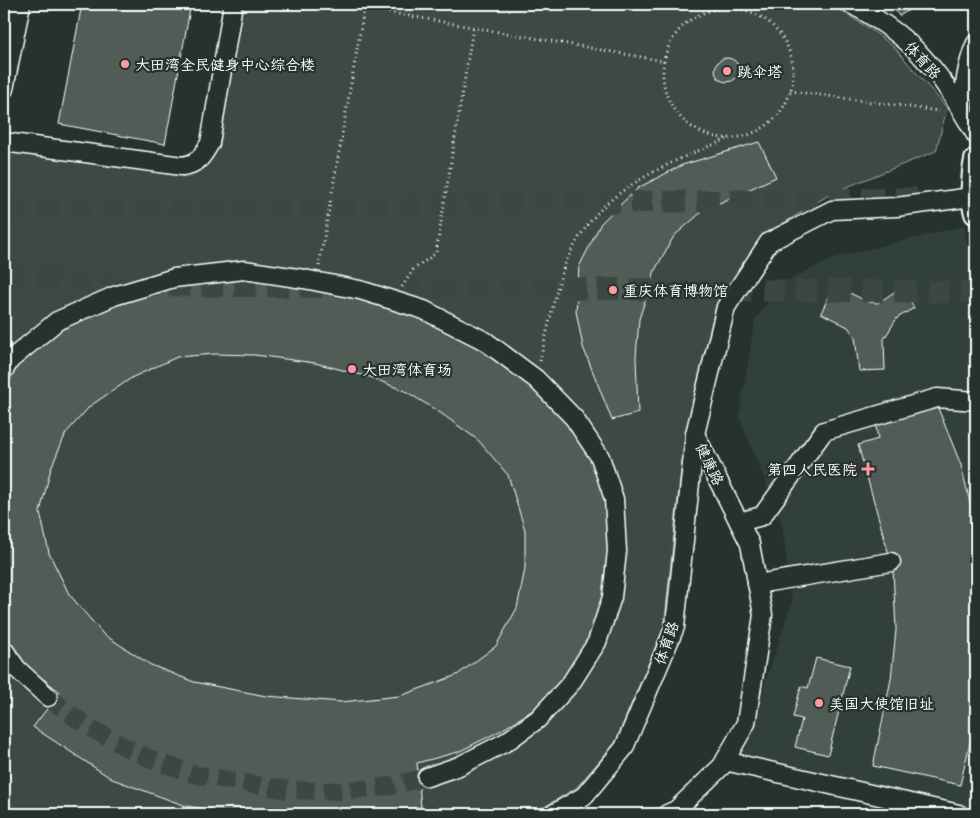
<svg xmlns="http://www.w3.org/2000/svg" width="980" height="818" viewBox="0 0 980 818" font-family="Delius,'LXGW WenKai TC',sans-serif">
	<style>
		.built { fill: #333f3a }
		.green { fill: #3e4944; stroke: #9ea4a2 }
		.building { fill: #515c57; stroke: #fff; fill-rule: evenodd }
		.lines { fill: none; stroke-linecap: round; stroke-linejoin: round }
		.minor-tunnel { stroke: #3c4742; stroke-width: 18; stroke-dasharray: 18 9; stroke-linecap: butt }
		.major-tunnel { stroke: #3c4742; stroke-width: 22; stroke-dasharray: 22 11; stroke-linecap: butt }
		.minor-casing { stroke: #fff; stroke-width: 21 }
		.major-casing { stroke: #fff; stroke-width: 26 }
		.path { stroke: #fff; stroke-width: 3; stroke-dasharray: 1 4; stroke-linecap: butt }
		.minor { stroke: #26332d; stroke-width: 18 }
		.major { stroke: #26332d; stroke-width: 22 }
		.poi-dot { fill: #ff9aa2; stroke: #26332d; stroke-width: 2 }
		.labels { text-anchor: middle; dominant-baseline: central; stroke-width: 4.5; stroke-linejoin: round; paint-order: stroke }
		.street-label { font-size: 15px; fill: #fff; stroke: #26332d }
		.poi-label { font-size: 15px; fill: #fff; stroke: #26332d; text-anchor: start }
	</style>
	<rect width="100%" height="100%" fill="#26332d"/>
	<filter id="ink" filterUnits="userSpaceOnUse"><feTurbulence type="fractalNoise" baseFrequency=".02" numOctaves="2"/><feDisplacementMap in="SourceGraphic" scale="10" xChannelSelector="R" yChannelSelector="G"/><feConvolveMatrix kernelMatrix="1 2 1 2 8 2 1 2 1" color-interpolation-filters="sRGB"/></filter>
	<g filter="url(#ink)">
		<!-- built -->
		<polygon class="built" points="964,226 976,286 976,814 921,814 735,772 792,603 782,523 739,416 755,320 783,282 840,256"/>
		<!-- green -->
		<polygon class="green" points="242,4 825,4 841,11 869,28 894,47 947,108 936,151 832,193 766,234 716,305 685,433 664,626 615,743 576,788 532,814 13,814 4,812 4,148 188,177 205,168 214,154"/>
		<!-- building -->
		<g class="building">
			<polygon points="82,4 191,4 165,144 59,124"/>
			<polygon points="892,4 919,4 899,16"/>
			<circle cx="727" cy="70" r="12"/>
			<polygon points="759,142 776,177 704,210 674,236 655,270 639,319 636,357 638,413 612,420 583,347 576,311 579,267 601,223 638,188 682,165"/>
			<path d="M242,277L358,296L423,314L482,345L532,384L569,425L593,463L606,501L608,550L603,598L590,638L564,678L533,710L500,731L458,752L417,763L421,807L380,814H237L186,806L112,779L33,727L60,692L24,664L4,635V379L13,364L60,327L116,302L175,284ZM215,354L255,355L315,363L370,377L407,392L442,414L478,440L508,475L525,530V569L517,608L496,646L457,675L400,696L341,702L266,696L194,682L151,665L103,634L69,594L49,553L40,512L51,468L66,433L90,406L133,377L177,357Z"/>
			<polygon points="834,285 868,302 878,303 903,286 914,308 897,318 884,339 885,370 859,371 855,337 848,327 821,313"/>
			<polygon points="936,403 961,465 976,527 976,718 960,785 873,766 891,679 896,630 893,569 858,445 878,439 875,420"/>
			<polygon points="816,658 850,666 828,755 795,747 802,719 793,717 801,686 808,688"/>
		</g>
		<g class="lines">
			<!-- minor-tunnel -->
			<g class="minor-tunnel">
				<polyline points="4,43 10,4"/>
				<polyline points="48,697 84,724 115,742 153,760 197,775 289,790 344,791 390,786 427,777"/>
			</g>
			<!-- major-tunnel -->
			<g class="major-tunnel">
				<polyline points="4,211 928,198"/>
				<polyline points="4,272 122,285 976,292"/>
			</g>
			<defs>
				<g id="minor">
					<path d="M851,4C879,19 906,37 927,62C947,84 961,110 976,135"/>
					<polyline points="4,89 21,4"/>
					<path d="M963,113C964,89 966,66 976,43"/>
					<path d="M4,142L182,166C198,164 202,157 210,143L233,4"/>
					<polyline points="4,370 10,360 57,321 114,296 174,278 244,270 304,279 360,290 424,310 485,341 536,379 574,418 600,457 614,499 617,551 612,597 597,642 571,683 538,719 506,742 459,766 427,777"/>
					<polyline points="739,522 762,516 824,431 937,398 976,401"/>
					<polyline points="757,584 891,562"/>
					<polyline points="4,650 17,669 48,697"/>
					<polyline points="725,761 959,814"/>
					<polyline points="553,814 584,796 624,748 675,627 695,435"/>
					<polyline points="667,814 676,810 722,766 746,723 763,615 750,544 695,434 726,307 769,242 832,210 896,207 972,197"/>
				</g>
				<polyline id="major" points="976,160 974,171 972,197 976,213"/>
			</defs>
			<!-- minor casing -->
			<use href="#minor" class="minor-casing"/>
			<!-- major casing -->
			<use href="#major" class="major-casing"/>
			<!-- path -->
			<g class="path">
				<circle cx="728" cy="73" r="65"/>
				<polyline points="364,8 664,61"/>
				<polyline points="790,91 939,111"/>
				<polyline points="319,266 365,4"/>
				<polyline points="402,287 413,270 436,253 473,28"/>
				<path d="M540,361C544,343 549,324 553,306C557,291 560,276 566,262C575,242 588,222 604,206C638,175 685,156 727,139"/>
			</g>
			<!-- minor -->
			<use href="#minor" class="minor"/>
			<!-- major -->
			<use href="#major" class="major"/>
		</g>
	</g>
	<!-- markers -->
	<g class="poi-dot">
		<circle cx="125" cy="64" r="5"/>
		<circle cx="727" cy="71" r="5"/>
		<circle cx="613" cy="290" r="5"/>
		<circle cx="352" cy="369" r="5"/>
		<path d="M865.5 461.5h5v5h5v5h-5v5h-5v-5h-5v-5h5z"/>
		<circle cx="819" cy="703" r="5"/>
	</g>
	<g class="labels">
		<!-- street labels -->
		<g class="street-label">
			<text transform="translate(923 60) rotate(47)">体育路</text>
			<text transform="translate(710 464) rotate(64)">健康路</text>
			<text transform="translate(666 643) rotate(-71)">体育路</text>
		</g>
		<!-- poi labels -->
		<g class="poi-label">
			<text x="135" y="64">大田湾全民健身中心综合楼</text>
			<text x="737" y="71">跳伞塔</text>
			<text x="623" y="290">重庆体育博物馆</text>
			<text x="362" y="369">大田湾体育场</text>
			<text x="857" y="469" text-anchor="end">第四人民医院</text>
			<text x="829" y="703">美国大使馆旧址</text>
		</g>
	</g>
	<!-- margin -->
	<rect width="980" height="818" fill="none" stroke="#26332d" stroke-width="20"/>
	<rect x="10" y="10" width="960" height="798" fill="none" stroke="#fff" stroke-width="2" filter="url(#ink)"/>
</svg>
